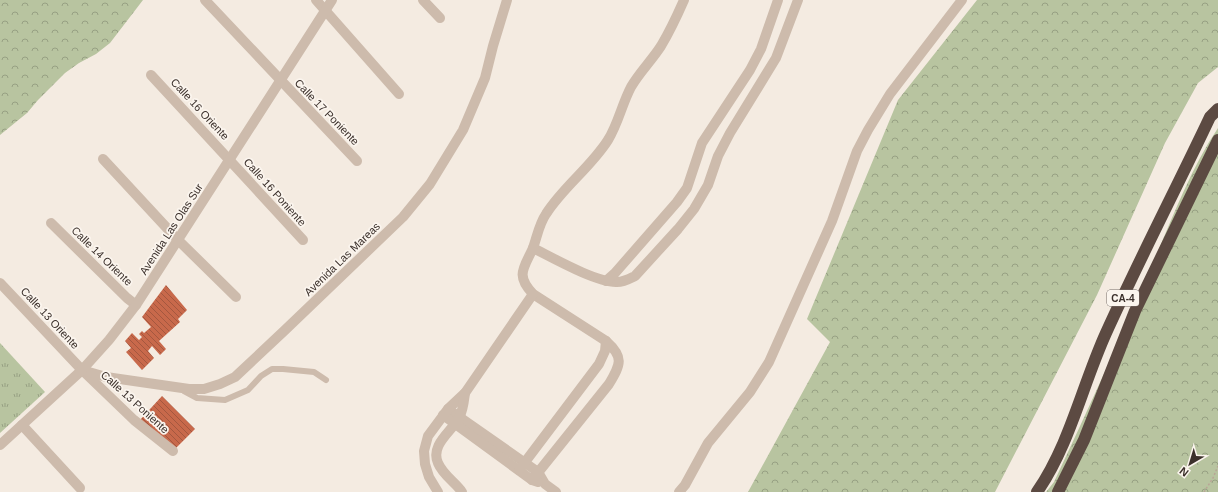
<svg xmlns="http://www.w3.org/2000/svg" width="1218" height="492" viewBox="0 0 1218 492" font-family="Arial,sans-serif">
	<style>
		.forest { fill: url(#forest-crowns) }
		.park { fill: url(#park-tufts) }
		.building { fill: url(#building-back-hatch) }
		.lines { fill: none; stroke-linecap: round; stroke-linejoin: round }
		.path { stroke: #b9a596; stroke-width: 1.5; stroke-dasharray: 2 2; stroke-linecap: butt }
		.lane { stroke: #cdbbac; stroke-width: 6 }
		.street { stroke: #cdbbac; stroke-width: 10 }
		.highway { stroke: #5c4a42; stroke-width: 12 }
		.labels { text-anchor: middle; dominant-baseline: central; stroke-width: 3.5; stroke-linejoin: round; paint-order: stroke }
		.shield { fill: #fbf5ee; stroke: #756b66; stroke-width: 1 }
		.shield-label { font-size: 10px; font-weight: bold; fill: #3b302b }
		.street-label { font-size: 11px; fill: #3b302b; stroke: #fbf5ee }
	</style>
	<defs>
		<pattern id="forest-crowns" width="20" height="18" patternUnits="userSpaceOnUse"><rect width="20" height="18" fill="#b8c4a0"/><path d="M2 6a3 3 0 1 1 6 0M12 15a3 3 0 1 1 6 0" fill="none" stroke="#97a083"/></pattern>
		<pattern id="park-tufts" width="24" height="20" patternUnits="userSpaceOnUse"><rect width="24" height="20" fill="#b8c4a0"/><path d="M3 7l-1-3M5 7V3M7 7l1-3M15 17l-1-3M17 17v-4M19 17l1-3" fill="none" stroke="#97a083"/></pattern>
		<pattern id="building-back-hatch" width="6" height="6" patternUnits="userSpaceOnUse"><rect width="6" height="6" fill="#c8694b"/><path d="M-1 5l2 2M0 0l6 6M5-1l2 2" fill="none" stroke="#a4573f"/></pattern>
	</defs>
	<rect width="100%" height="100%" fill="#f4ebe1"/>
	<!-- forest -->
	<g class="forest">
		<polygon points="0,0 143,0 110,43 96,54 79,63 65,73 38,100 27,113 0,135"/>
		<polygon points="977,0 1218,0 1218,67 1198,83 1165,143 1097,295 995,492 748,492 830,342 807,319 898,100"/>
		<path d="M1218,128V492H1046L1054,482C1087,412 1119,341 1150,270C1171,222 1189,171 1218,128Z"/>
	</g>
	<!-- park -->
	<polygon class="park" points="0,343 45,392 0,433"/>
	<!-- building -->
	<g class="building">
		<polygon points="166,285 187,310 178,319 180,322 159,341 166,349 160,355 152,346 148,351 154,358 142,370 126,352 131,348 125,341 132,333 139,340 142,337 139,334 142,331 144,333 151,327 142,317"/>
		<polygon points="162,396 195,429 175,449 140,420"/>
	</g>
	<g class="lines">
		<!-- path -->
		<polyline class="path" points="1204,492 1213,478 1218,466"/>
		<!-- lane -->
		<polyline class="lane" points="184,391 197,398 225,400 248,390 261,376 272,369 283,369 314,372 326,380"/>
		<!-- street -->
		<g class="street">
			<polyline points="205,0 357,161"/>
			<polyline points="316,0 399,94"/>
			<polyline points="423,0 440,18"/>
			<polyline points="151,75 303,240"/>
			<polyline points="103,159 178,240 236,297"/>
			<polyline points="51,223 127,298 136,305"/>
			<path d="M533,248C553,258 597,283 617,282C624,282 629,279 635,276L678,229L694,209L708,185L718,156L730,133L776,58L798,0"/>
			<polyline points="606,281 615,273 677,202 687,188 702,143 750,70 761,49 778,0"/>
			<polyline points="0,283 82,370 134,420 173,451"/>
			<polyline points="82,370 106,377 189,389 204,389 220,384 235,377 284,331 403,217 430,184 463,130 485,78 493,46 507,0"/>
			<polyline points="448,409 538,472 545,484 556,492"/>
			<polyline points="443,415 532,480 538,482"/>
			<polyline points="22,425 80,488"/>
			<polyline points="0,445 82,370 109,340 136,305 332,0"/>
			<polyline points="519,470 599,364 605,351 606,341"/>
			<path d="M532,480L609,384C621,364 624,357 606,341L533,294C515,275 524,268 533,248C537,237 539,224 546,214C563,187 591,167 608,140C618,124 622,104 631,87C639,73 652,60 661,46C670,31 677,16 684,0"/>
			<polyline points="438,492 429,477 425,464 424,451 428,436 448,409 465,393 533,294"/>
			<path d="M462,492C455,482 443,475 438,463C430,445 451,432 459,418C463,411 464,401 465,393"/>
			<polyline points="679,492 685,485 708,443 750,392 769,362 832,221 857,151 868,130 890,94 962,0"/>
		</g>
		<!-- highway -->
		<g class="highway">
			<path d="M1037,492C1070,444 1082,386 1106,333C1139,260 1176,189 1210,117L1218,109"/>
			<polyline points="1058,492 1084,440 1135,311 1218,140"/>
		</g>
	</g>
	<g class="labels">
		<!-- shield labels -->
		<rect class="shield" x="1107" y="290" width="32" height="16" rx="3"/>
		<g class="shield-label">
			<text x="1123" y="298">CA-4</text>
		</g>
		<!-- street labels -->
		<g class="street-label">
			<text transform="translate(200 109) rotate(47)">Calle 16 Oriente</text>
			<text transform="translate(327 112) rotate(46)">Calle 17 Poniente</text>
			<text transform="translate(275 192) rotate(48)">Calle 16 Poniente</text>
			<text transform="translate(171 229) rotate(-57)">Avenida Las Olas Sur</text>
			<text transform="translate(102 256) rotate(44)">Calle 14 Oriente</text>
			<text transform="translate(342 259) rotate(-44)">Avenida Las Mareas</text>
			<text transform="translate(50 318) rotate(47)">Calle 13 Oriente</text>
			<text transform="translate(135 402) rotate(42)">Calle 13 Poniente</text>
		</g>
	</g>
	<!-- north arrow -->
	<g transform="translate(1190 464) rotate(218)" stroke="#fbf5ee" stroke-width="3" paint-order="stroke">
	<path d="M0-3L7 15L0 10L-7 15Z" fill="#3b302b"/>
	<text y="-6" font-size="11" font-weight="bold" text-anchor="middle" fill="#3b302b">N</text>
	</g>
</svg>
